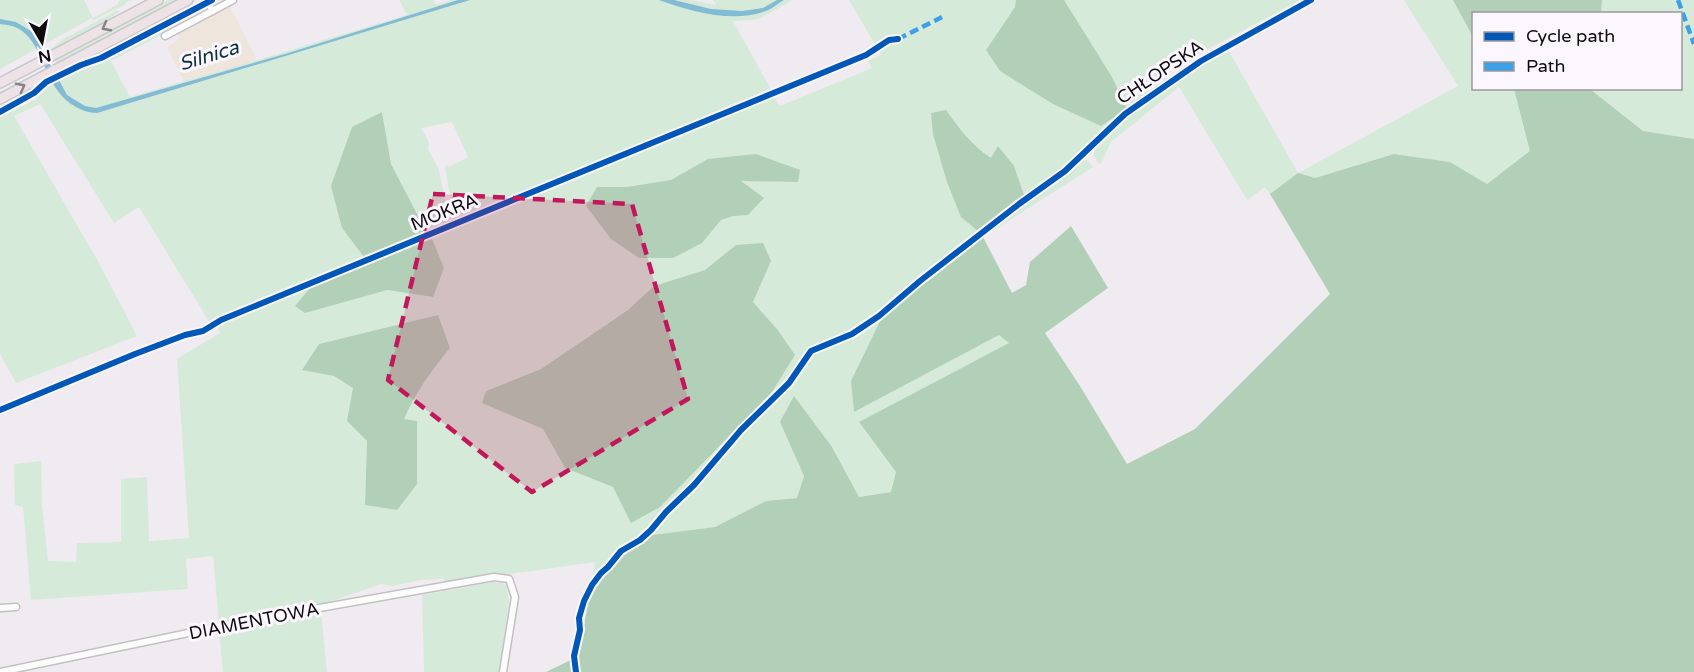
<svg xmlns="http://www.w3.org/2000/svg" width="1694" height="672" viewBox="0 0 1694 672" font-family="'Varela Round',sans-serif">
	<style>
		.commercial { fill: #eee5dd }
		.green { fill: #d6eada; fill-rule: evenodd }
		.forest { fill: #b1d0b7 }
		.water { fill: #83bbd4 }
		.lines { fill: none; stroke-linecap: round; stroke-linejoin: round }
		.minor-casing { stroke: #c3c0c4; stroke-width: 9 }
		.primary-casing { stroke: #c9c7ca; stroke-width: 12 }
		.minor { stroke: #fdfcfd; stroke-width: 6 }
		.primary { stroke: #ede3e7; stroke-width: 9 }
		.quiet { stroke: #3da1ea; stroke-width: 4.5; stroke-dasharray: 9 4.5; stroke-linecap: butt }
		.cycleway-casing { stroke: #fcf7fe; stroke-width: 10 }
		.cycleway { stroke: #0057b8; stroke-width: 6 }
		.oneway { stroke: #898286 }
		.marked { fill: #c2185b; fill-opacity: 0.2; stroke: #c2185b; stroke-width: 4.5; stroke-dasharray: 12 8; stroke-linejoin: round }
		.labels { text-anchor: middle; dominant-baseline: central; stroke-width: 6; stroke-linejoin: round; paint-order: stroke }
		.street-label { font-size: 18px; fill: #0e0b0f; stroke: #fcf7fe }
		.water-label { font-size: 20px; font-style: italic; fill: #0a3140; stroke: #fcf7fe }
	</style>
	<rect width="100%" height="100%" fill="#f0ebf1"/>
	<!-- commercial -->
	<polygon class="commercial" points="229,5 257,60 184,82 167,47 178,40 180,31"/>
	<!-- green -->
	<g class="green">
		<polygon points="0,0 84,0 93,18 118,4 118,2 121,0 133,0 126,2 126,4 94,20 92,18 0,69"/>
		<polygon points="168,0 177,0 57,63 55,59"/>
		<polygon points="399,0 433,0 436,5 451,0 690,0 716,5 713,0 792,0 763,17 755,20 733,21 772,91 454,221 445,167 447,164 449,167 468,157 452,122 421,128 429,142 428,149 439,170 450,223 426,231 391,164 382,112 352,127 342,228 364,257 210,323 139,207 114,223 40,104 14,116 99,263 137,336 16,383 0,354 0,117 37,99 35,95 46,84 74,70 101,60 205,6 205,10 203,13 111,61 130,97 257,60 407,15"/>
		<path d="M849,0H1302L1167,70L1170,76L1127,109L1064,169L979,232L883,307L881,319L851,381L854,412L999,335L1010,343L859,422L896,472L891,492L859,497L832,447L780,422L804,476L797,498L766,501L715,527L652,535L608,567V562L592,581L595,562L446,583L443,579L421,580L392,586L381,584L321,605L240,618L219,624L213,556L186,559L188,589L31,600L23,507L15,505L14,464L41,461L42,504L48,561L76,562L77,543L121,542V479L147,477L149,541L189,538L177,359L220,333L216,325L310,288L296,306L362,296L387,290L432,297L444,268L431,236L774,97L780,106L872,68L868,61L881,55ZM736,245L771,261L753,302L777,329L631,522L613,487L565,468L543,429L483,403L486,391L541,369L628,310L654,286L705,270ZM438,316L450,348C432,370 415,393 403,420L417,422V484L365,505L367,441L347,421L354,388L334,376L319,344Z"/>
		<polygon points="1404,0 1453,0 1473,37 1474,88 1514,89 1531,151 1487,184 1450,162 1394,154 1315,178 1297,174 1270,194 1265,187 1247,200 1179,87 1111,142 1102,162 1099,164 1094,156 1094,147 1128,117 1190,71 1229,51 1298,173 1458,86"/>
		<polygon points="1602,0 1694,0 1694,139 1643,131 1590,89 1680,88 1680,14 1601,13"/>
		<polygon points="118,10 120,11 103,24 52,51 51,49 63,39"/>
		<polygon points="1086,159 1093,167 983,237 980,236 1065,176"/>
		<polygon points="493,582 502,583 506,585 509,601 500,672 424,672 422,595"/>
		<polygon points="321,611 327,672 223,672 219,630"/>
	</g>
	<!-- forest -->
	<g class="forest">
		<polygon points="1016,0 1064,0 1112,77 1127,109 1101,126 1053,104 1000,71 986,50 1015,7"/>
		<polygon points="1453,0 1602,0 1601,13 1474,14 1473,37"/>
		<polygon points="1514,89 1590,89 1643,131 1694,139 1694,672 546,672 579,656 589,596 608,567 652,535 715,527 766,501 797,498 804,476 780,422 794,396 832,447 859,497 891,492 896,472 859,422 1009,343 999,335 854,412 851,381 881,319 924,283 983,237 1012,293 1026,285 1030,262 1071,226 1108,288 1045,333 1080,386 1127,464 1195,429 1330,294 1270,194 1298,173 1315,178 1394,154 1450,162 1487,184 1530,151"/>
		<path d="M946,110C959,128 971,145 991,158L998,146L1014,166L1025,198L979,232L961,217L947,182L933,134L931,113Z"/>
		<polygon points="382,112 391,164 426,231 364,257 342,228 331,186 352,127"/>
		<polygon points="756,154 800,170 798,182 741,181 764,198 748,215 733,216 721,220 702,243 673,258 639,258 611,239 586,206 597,187 627,187 671,180 708,159"/>
		<polygon points="431,236 444,268 433,297 387,290 305,313 295,306 310,288"/>
		<polygon points="763,243 771,261 753,302 777,329 795,355 772,392 660,507 631,523 613,487 565,468 543,429 482,403 486,391 541,369 628,310 654,286 705,270 736,245"/>
		<path d="M438,315L450,348C432,370 415,393 404,419L417,421V484L397,510L365,505L367,441L347,421L353,388L334,376L302,370L319,344Z"/>
	</g>
	<!-- water -->
	<g class="water">
		<path d="M458,0H470L97,113C87,113 79,109 71,104C44,85 44,47 22,31C16,26 8,25 0,24V19L16,22L34,33L67,95L85,106L96,108L285,54Z"/>
		<path d="M659,0H674L711,9L742,11L763,8L777,0H784C777,4 771,10 763,12C731,23 690,11 659,0Z"/>
	</g>
	<g class="lines">
		<defs>
			<g id="minor">
				<polyline points="206,0 213,11"/>
				<polyline points="165,36 233,0"/>
				<polyline points="1011,210 1065,171 1125,114 1201,61 1311,0"/>
				<polyline points="0,410 135,354 185,335 203,331 221,320 866,55 889,40 898,39"/>
				<polyline points="0,608 16,607"/>
				<polyline points="0,672 246,621 494,577 509,579 515,597 503,672"/>
			</g>
			<g id="primary">
				<polyline points="0,83 158,0"/>
				<polyline points="0,99 188,0"/>
			</g>
		</defs>
		<!-- minor casing -->
		<use href="#minor" class="minor-casing"/>
		<!-- primary casing -->
		<use href="#primary" class="primary-casing"/>
		<!-- minor -->
		<use href="#minor" class="minor"/>
		<!-- primary -->
		<use href="#primary" class="primary"/>
		<!-- quiet -->
		<g class="quiet">
			<polyline points="1678,0 1694,44"/>
			<polyline points="898,39 942,17"/>
		</g>
		<defs>
			<g id="cycleway">
				<polyline points="0,112 34,93 46,82 81,65 101,58 212,0"/>
				<polyline points="0,410 135,354 185,335 203,331 221,320 866,55 889,40 898,39"/>
				<polyline points="576,672 574,656 580,630 579,618 584,601 592,585 601,573 608,567 621,551 640,540 651,530 666,512 694,485 741,430 789,383 811,351 852,334 879,316 920,281 1019,204 1065,171 1125,114 1201,61 1311,0"/>
			</g>
		</defs>
		<!-- cycleway casing -->
		<use href="#cycleway" class="cycleway-casing"/>
		<!-- cycleway -->
		<use href="#cycleway" class="cycleway"/>
	</g>
	<!-- one-way arrows -->
	<defs><path id="oneway-chevron" d="M-2-3.5L2.5 0L-2 3.5" fill="none" stroke-width="1.6" stroke-linecap="round" stroke-linejoin="round" transform="scale(1.5)"/></defs>
	<g class="oneway">
		<use href="#oneway-chevron" transform="translate(106 27) rotate(152)"/>
		<use href="#oneway-chevron" transform="translate(21 87) rotate(-28)"/>
	</g>
	<!-- marked area -->
	<path class="marked" d="M433,194L632,204L688,399L532,492L388,380Z"/>
	<g class="labels">
		<!-- street labels -->
		<g class="street-label">
			<text transform="translate(1160 72) rotate(-34)">CHŁOPSKA</text>
			<text transform="translate(444 212) rotate(-22)">MOKRA</text>
			<text transform="translate(254 621) rotate(-11)">DIAMENTOWA</text>
		</g>
		<!-- water labels -->
		<g class="water-label">
			<text transform="translate(209 56) rotate(-17)">Silnica</text>
		</g>
	</g>
	<!-- legend -->
	<rect x="1472" y="12" width="210" height="78" fill="#fcf7fe" stroke="#9d999e" stroke-width="1.5"/>
	<rect x="1484" y="32" width="30" height="9" fill="#0057b8" stroke="#9d999e" stroke-width="1.5"/>
	<text x="1526" y="42" font-size="18" fill="#0e0b0f">Cycle path</text>
	<rect x="1484" y="62" width="30" height="9" fill="#3da1ea" stroke="#9d999e" stroke-width="1.5"/>
	<text x="1526" y="72" font-size="18" fill="#0e0b0f">Path</text>
	<!-- north arrow -->
	<g transform="translate(42 42) rotate(170)" stroke="#fcf7fe" stroke-width="4.5" paint-order="stroke">
	<path d="M0-4.5L10 22L0 15L-10 22Z" fill="#0e0b0f"/>
	<text y="-9" font-size="16" font-weight="bold" text-anchor="middle" fill="#0e0b0f">N</text>
	</g>
</svg>
